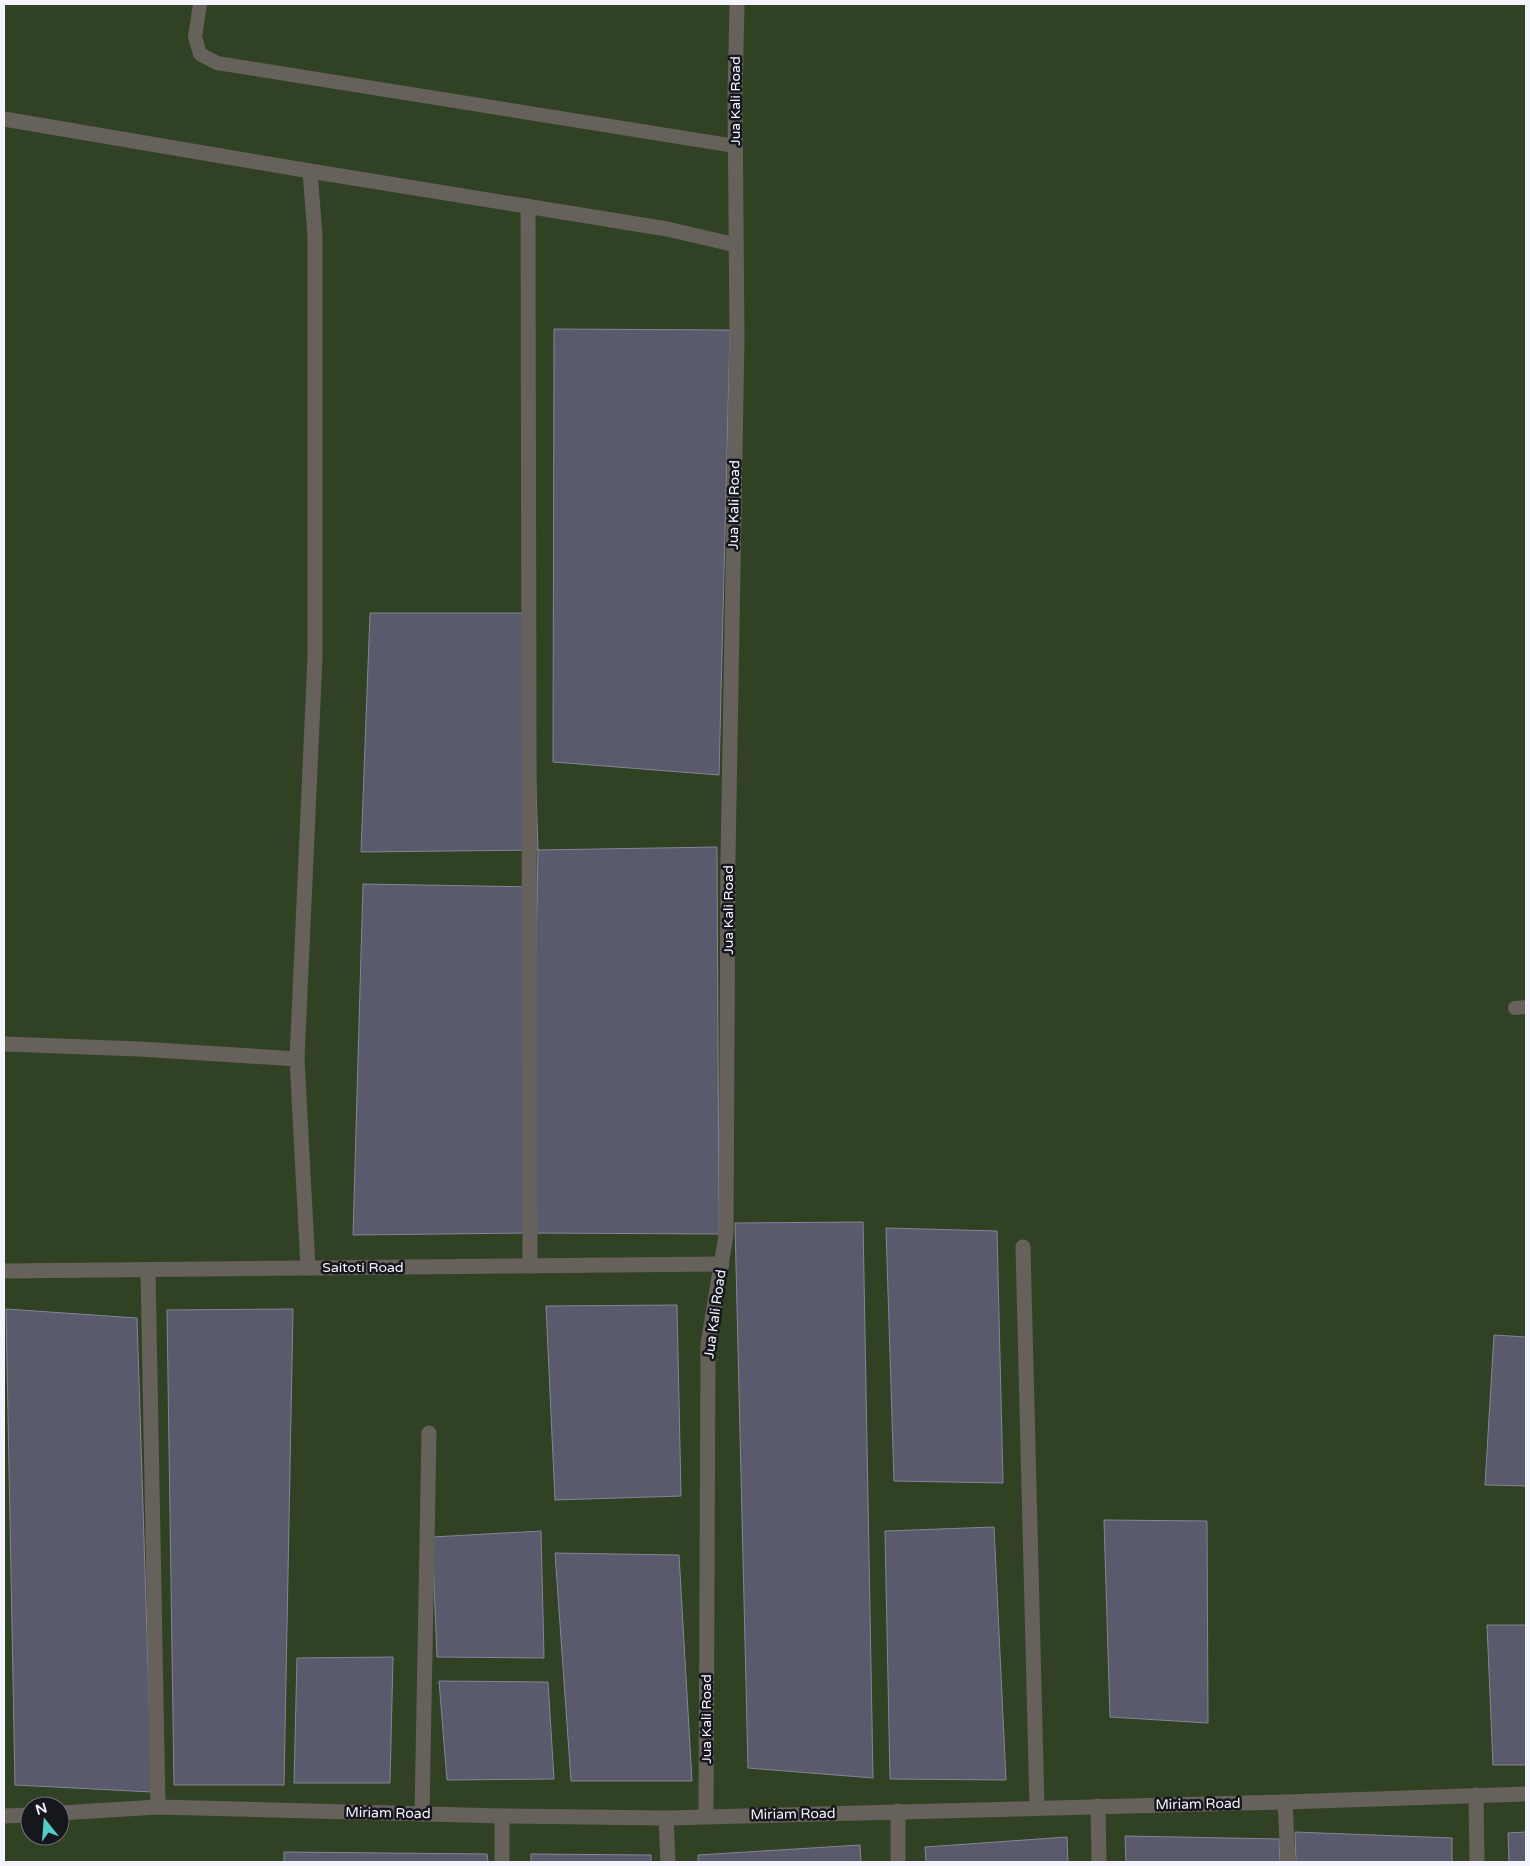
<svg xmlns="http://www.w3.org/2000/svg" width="1530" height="1866" viewBox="0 0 1530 1866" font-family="'Varela Round',sans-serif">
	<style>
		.green { fill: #314124; fill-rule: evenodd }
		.building { fill: #595a6b; stroke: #848598 }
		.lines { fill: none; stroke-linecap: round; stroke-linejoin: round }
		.lane { stroke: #67615b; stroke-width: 14 }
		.street { stroke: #67615b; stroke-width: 15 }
		.labels { text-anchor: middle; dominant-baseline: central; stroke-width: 5; stroke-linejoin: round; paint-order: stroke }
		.street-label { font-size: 14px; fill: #f3f4fe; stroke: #16161d }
	</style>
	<rect width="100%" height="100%" fill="#2d2d3d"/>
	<!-- green -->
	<path class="green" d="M4,4H1526V1862H4ZM30,1806H60V1836H30Z"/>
	<!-- building -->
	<g class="building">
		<polygon points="554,329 730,330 719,775 553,762"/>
		<polygon points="370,613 530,613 538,850 361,852"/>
		<polygon points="717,847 719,1234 530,1233 538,850"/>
		<polygon points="363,884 537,887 530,1233 353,1235"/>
		<polygon points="863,1222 873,1778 748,1768 735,1223"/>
		<polygon points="886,1228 997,1231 1003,1483 894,1481"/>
		<polygon points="677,1305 681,1496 555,1500 546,1306"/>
		<polygon points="6,1309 137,1318 152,1792 15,1785"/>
		<polygon points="293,1309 284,1785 174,1785 167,1310"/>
		<polygon points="1494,1335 1526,1337 1526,1486 1485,1485"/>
		<polygon points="1104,1520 1207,1521 1208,1723 1110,1717"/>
		<polygon points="994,1527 1006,1780 890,1779 885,1531"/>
		<polygon points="541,1531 544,1658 437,1657 432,1537"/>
		<polygon points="555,1553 679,1555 692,1781 571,1781"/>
		<polygon points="1487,1625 1526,1625 1526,1765 1493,1765"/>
		<polygon points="393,1657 390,1783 294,1783 297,1658"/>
		<polygon points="439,1681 548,1682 554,1779 447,1780"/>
		<polygon points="1295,1832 1452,1838 1452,1862 1296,1862"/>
		<polygon points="1526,1832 1526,1862 1509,1862 1508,1833"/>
		<polygon points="1125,1836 1279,1839 1280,1862 1126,1862"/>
		<polygon points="1067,1837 1068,1862 926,1862 925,1847"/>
		<polygon points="860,1845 861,1862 698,1862 698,1855"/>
		<polygon points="284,1852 487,1854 488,1862 284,1862"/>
		<polygon points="531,1854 651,1855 651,1862 531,1862"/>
	</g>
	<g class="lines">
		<!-- lane -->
		<g class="lane">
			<polyline points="200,4 195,37 200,54 217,63 735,146"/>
			<polyline points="1515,1008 1526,1007"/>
		</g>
		<!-- street -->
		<g class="street">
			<polyline points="4,119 310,171 667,229 736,245"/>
			<polyline points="528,206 530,1266"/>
			<polyline points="4,1044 140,1049 297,1059 308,1268"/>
			<polyline points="297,1059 315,657 315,236 310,171"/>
			<polyline points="1023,1247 1037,1807"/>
			<polyline points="148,1270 158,1807"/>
			<polyline points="4,1271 722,1264"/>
			<polyline points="1476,1795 1477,1862"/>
			<polyline points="1285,1802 1288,1862"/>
			<polyline points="1098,1806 1099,1862"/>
			<polyline points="898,1811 898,1862"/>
			<polyline points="60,1813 158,1807 502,1816 666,1818 1285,1802 1526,1794"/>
			<polyline points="422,1814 429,1433"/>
			<polyline points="4,1816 30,1815"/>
			<polyline points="502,1816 502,1862"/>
			<polyline points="706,1816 708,1344 726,1235 728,858 737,338 735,98 737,4"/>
			<polyline points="666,1818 668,1862"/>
		</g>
	</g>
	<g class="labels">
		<!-- street labels -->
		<g class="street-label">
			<text transform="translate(735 101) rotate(-90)">Jua Kali Road</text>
			<text transform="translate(734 505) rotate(-89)">Jua Kali Road</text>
			<text transform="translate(728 910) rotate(-90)">Jua Kali Road</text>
			<text x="363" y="1267">Saitoti Road</text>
			<text transform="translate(715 1314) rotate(-82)">Jua Kali Road</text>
			<text transform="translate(706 1719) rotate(-90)">Jua Kali Road</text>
			<text transform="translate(1198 1804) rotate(-1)">Miriam Road</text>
			<text transform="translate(388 1813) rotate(1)">Miriam Road</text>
			<text transform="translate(793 1814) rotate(-1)">Miriam Road</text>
		</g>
	</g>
	<!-- border -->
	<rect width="1530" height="1866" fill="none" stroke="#f3f4fe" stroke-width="10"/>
	<!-- north arrow -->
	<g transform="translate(45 1821) rotate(343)"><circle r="24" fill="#16161d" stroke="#6e6f77"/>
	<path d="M0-4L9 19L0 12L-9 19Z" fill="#54cdc7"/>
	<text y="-8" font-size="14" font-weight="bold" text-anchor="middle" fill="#f3f4fe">N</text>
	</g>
</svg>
